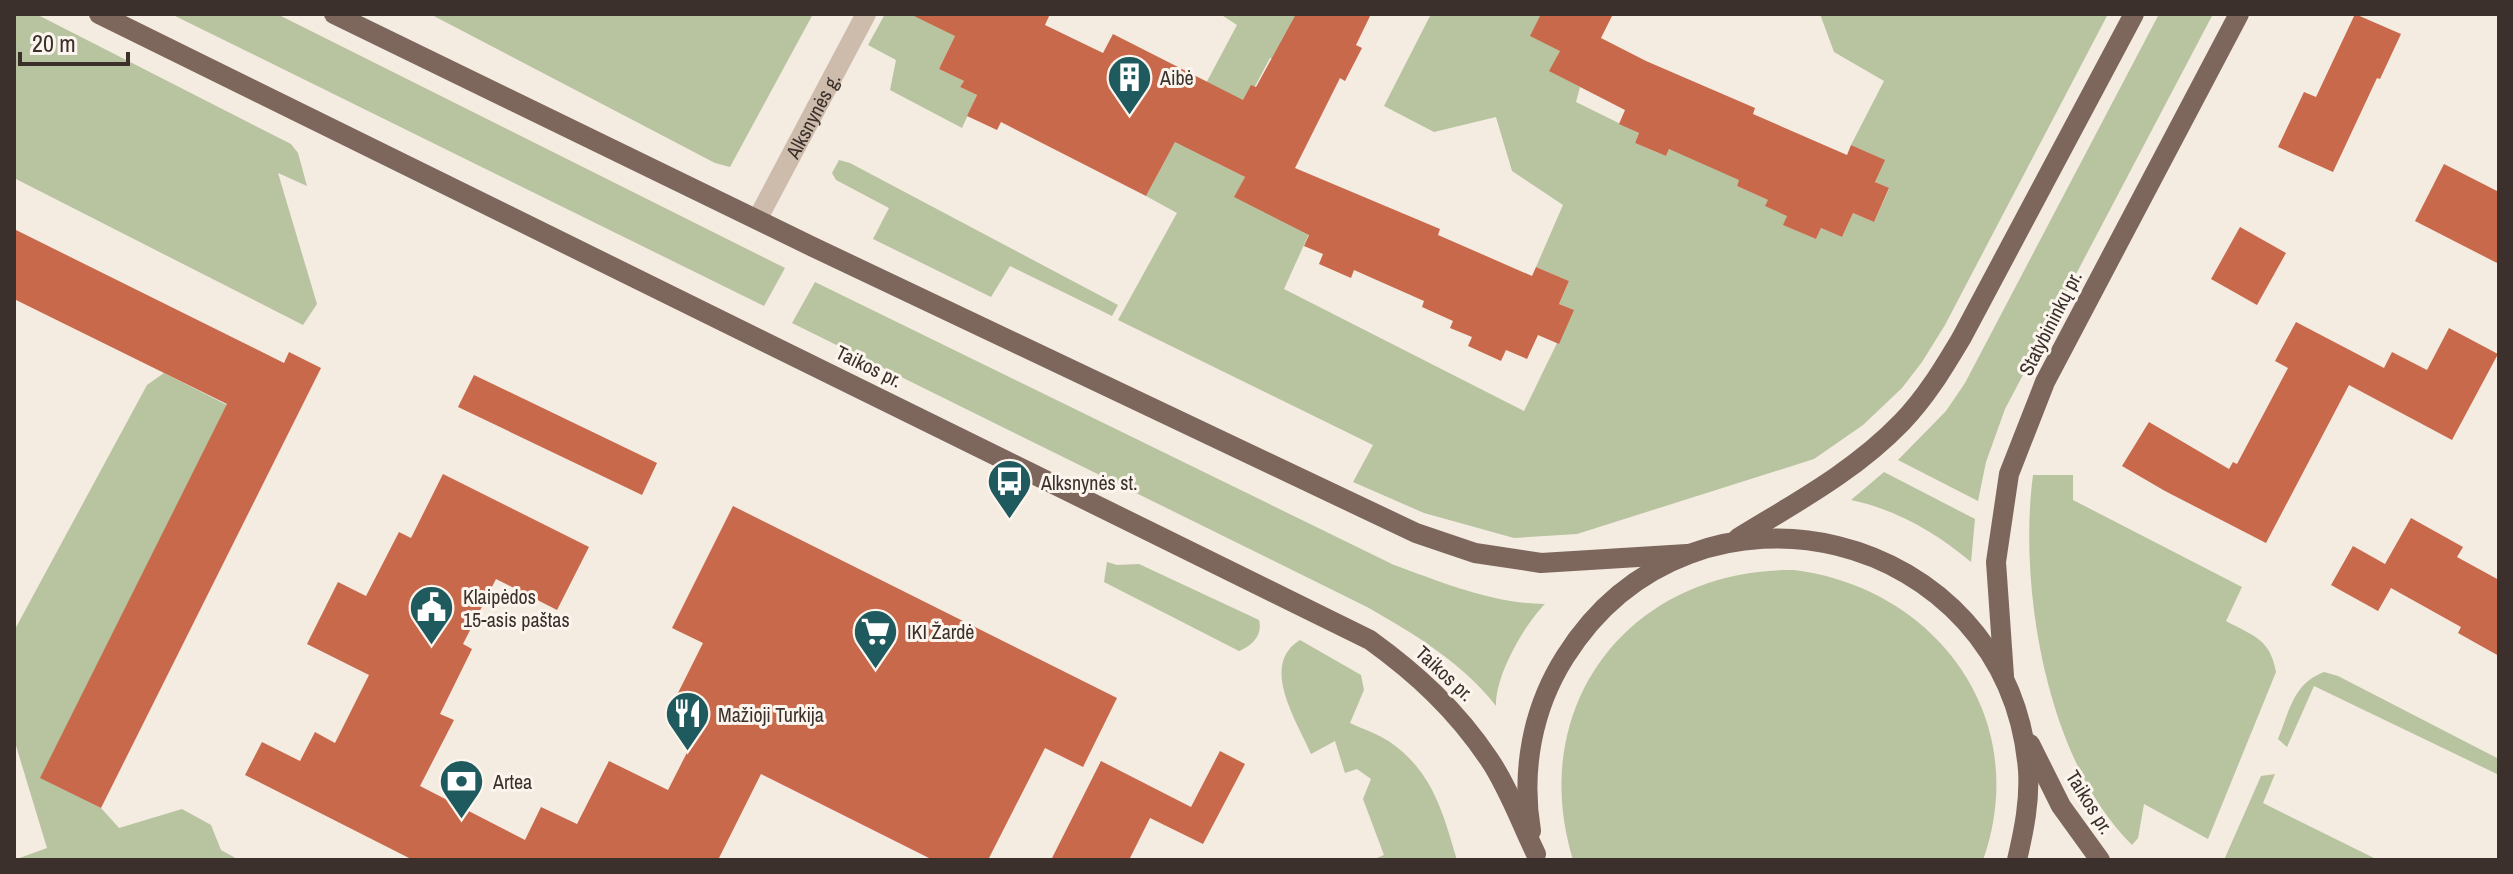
<svg xmlns="http://www.w3.org/2000/svg" width="2513" height="874" viewBox="0 0 2513 874" font-family="'Archivo Narrow',sans-serif">
	<style>
		.green { fill: #b8c4a0 }
		.building { fill: #c8694b }
		.lines { fill: none; stroke-linecap: round; stroke-linejoin: round }
		.minor { stroke: #cdbbac; stroke-width: 20 }
		.major { stroke: #7d675c; stroke-width: 20 }
		.labels { text-anchor: middle; dominant-baseline: central; stroke-width: 6; stroke-linejoin: round; paint-order: stroke }
		.poi-label { font-size: 20px; fill: #3b302b; stroke: #fbf5ee; text-anchor: start }
		.street-label { font-size: 20px; fill: #3b302b; stroke: #fbf5ee }
	</style>
	<rect width="100%" height="100%" fill="#f4ebe1"/>
	<!-- green -->
	<g class="green">
		<polygon points="14,14 36,14 291,144 298,153 307,186 278,173 317,304 303,325 14,178"/>
		<polygon points="171,14 277,14 785,268 764,306"/>
		<polygon points="430,14 813,14 730,167 715,163"/>
		<polygon points="885,14 953,14 955,36 939,69 964,81 960,87 977,95 962,128 890,90 896,60 868,45"/>
		<polygon points="1220,14 1296,14 1277,61 1270,58 1215,162 1245,177 1235,197 1264,212 1318,214 1284,289 1524,411 1573,310 1559,304 1569,281 1536,267 1563,205 1512,171 1496,117 1434,132 1384,106 1431,14 1541,14 1560,51 1550,71 1580,87 1576,102 1639,133 1635,143 1666,156 1669,149 1741,175 1737,186 1768,200 1787,216 1784,225 1816,239 1821,228 1842,237 1853,213 1874,222 1889,189 1875,182 1884,160 1851,145 1884,81 1834,52 1820,14 2108,14 1945,325 1922,362 1902,388 1863,425 1814,459 1577,534 1514,538 1424,513 1353,482 1373,445 1118,320 1177,213 1146,196 1237,25"/>
		<polygon points="2159,14 2213,14 2005,409 1986,462 1978,501 1898,460 1946,411 1965,383"/>
		<polygon points="839,160 850,163 1118,305 1112,316 1010,266 991,297 873,239 889,208 836,180 832,173"/>
		<path d="M815,282L1394,565C1441,582 1494,604 1545,604C1524,625 1495,676 1496,706C1463,663 1414,634 1369,608L792,323Z"/>
		<polygon points="164,373 227,405 41,778 101,808 119,828 182,809 211,825 221,850 239,860 14,860 47,848 14,739 14,631 147,385"/>
		<path d="M1884,472L1975,519L1971,562C1937,533 1895,509 1851,500Z"/>
		<path d="M2033,475H2073V500L2242,587L2226,621C2253,636 2270,638 2276,672L2208,839L2144,804L2138,838L2132,845C2047,761 2018,589 2033,475Z"/>
		<path d="M1107,562L1117,565L1139,564L1259,620C1263,635 1252,646 1239,651L1104,582Z"/>
		<path d="M1794,570C1937,588 2033,719 1983,860H1573C1525,703 1632,568 1794,570Z"/>
		<path d="M1300,640L1361,675L1364,690L1350,723C1363,729 1378,734 1390,742C1433,772 1443,813 1457,860H1372L1384,855L1363,799L1371,779L1357,769L1345,773L1335,741L1311,754C1297,721 1259,665 1300,640Z"/>
		<path d="M2324,672L2338,676L2499,759V775L2314,686L2287,747L2278,739C2290,710 2293,684 2324,672Z"/>
		<polygon points="2275,774 2263,803 2378,860 2224,860 2261,776"/>
	</g>
	<!-- building -->
	<g class="building">
		<polygon points="910,14 1050,14 1045,25 1103,53 1113,34 1243,100 1251,85 1256,87 1296,14 1371,14 1356,45 1362,48 1345,81 1340,78 1295,168 1440,229 1438,235 1532,276 1536,267 1569,281 1559,304 1574,310 1559,344 1538,335 1527,359 1506,350 1501,361 1468,346 1472,337 1450,328 1453,321 1422,307 1424,301 1354,270 1351,278 1319,264 1323,254 1304,246 1309,235 1234,197 1245,177 1175,142 1146,196 1001,122 997,130 967,116 977,95 960,87 964,81 939,69 955,36"/>
		<polygon points="1541,14 1613,14 1601,38 1646,61 1755,108 1753,114 1847,155 1851,145 1885,160 1875,182 1889,188 1874,222 1853,213 1842,237 1821,228 1816,239 1783,225 1787,216 1765,206 1768,200 1737,186 1739,180 1669,149 1666,156 1635,143 1639,133 1619,124 1625,110 1549,71 1560,51 1530,36"/>
		<polygon points="2355,14 2401,34 2380,79 2377,78 2333,172 2278,147 2304,92 2316,97"/>
		<polygon points="2444,164 2499,192 2499,264 2415,221"/>
		<polygon points="2240,227 2286,253 2257,305 2211,279"/>
		<polygon points="14,229 284,363 289,352 321,368 101,808 40,778 227,404 14,299"/>
		<polygon points="2296,322 2384,368 2392,352 2427,370 2449,328 2498,354 2452,440 2349,385 2266,543 2165,491 2122,466 2149,422 2229,469 2233,462 2237,464 2288,368 2275,361"/>
		<polygon points="474,375 657,463 642,495 458,407"/>
		<polygon points="443,474 589,547 557,610 496,579 463,644 472,649 440,714 454,720 420,786 525,840 541,807 577,824 609,761 668,790 702,723 671,707 703,643 672,628 733,506 1117,698 1083,767 1045,748 988,860 933,860 761,774 718,860 413,860 245,775 262,742 300,761 315,732 335,743 369,675 307,644 338,582 366,596 399,532 411,538"/>
		<polygon points="2411,518 2463,547 2457,557 2499,580 2499,656 2458,633 2461,627 2391,588 2378,611 2331,585 2353,546 2385,564"/>
		<polygon points="1220,751 1245,764 1203,844 1150,818 1129,860 1051,860 1101,761 1191,807"/>
	</g>
	<g class="lines">
		<!-- minor -->
		<path class="minor" id="s1" d="M758,218L866,14"/>
		<!-- major -->
		<g class="major">
			<path d="M99,14L1370,640C1417,674 1456,710 1489,759C1508,787 1521,823 1536,854"/>
			<polyline points="334,14 813,247 1416,533 1475,553 1541,563 1687,554"/>
			<path d="M1738,538C1795,503 1855,471 1902,422C1927,396 1944,367 1962,337L2134,14"/>
			<polyline points="2004,676 1996,562 2009,474 2045,382 2239,14"/>
			<polyline points="2030,744 2061,806 2100,860"/>
			<path d="M1531,831C1521,771 1532,709 1565,657C1694,452 2008,528 2028,770C2030,801 2024,830 2017,860"/>
		</g>
	</g>
	<!-- icons -->
	<defs>
		<symbol id="building-pin" viewBox="-11 -11 22 30"><path d="M0 17L-7.5 6A9.5 9.5 0 1 1 7.5 6Z" fill="#1f5a5e" stroke="#fbf5ee"/><path d="M-4-6H4V6H1V3H-1V6H-4ZM-2.5-4.3h1.7v1.8h-1.7ZM.8-4.3h1.7v1.8H.8ZM-2.5-1h1.7V.8h-1.7ZM.8-1h1.7V.8H.8Z" fill="#fff"/></symbol>
		<symbol id="bus-pin" viewBox="-11 -11 22 30"><path d="M0 17L-7.5 6A9.5 9.5 0 1 1 7.5 6Z" fill="#1f5a5e" stroke="#fbf5ee"/><path d="M-5-6H5V4H4V6H2V4H-2V6H-4V4H-5ZM-3.5-4V0h7V-4ZM-3.5 1.2v1.5H-2V1.2ZM2 1.2v1.5H3.5V1.2Z" fill="#fff"/></symbol>
		<symbol id="civic-pin" viewBox="-11 -11 22 30"><path d="M0 17L-7.5 6A9.5 9.5 0 1 1 7.5 6Z" fill="#1f5a5e" stroke="#fbf5ee"/><path d="M-.6-6.5H3V-4.5H.6V-3L4-1V1h2V6H-6V1h2V-1L-.6-3ZM-1.2 2.5V6h2.4V2.5Z" fill="#fff"/></symbol>
		<symbol id="supermarket-pin" viewBox="-11 -11 22 30"><path d="M0 17L-7.5 6A9.5 9.5 0 1 1 7.5 6Z" fill="#1f5a5e" stroke="#fbf5ee"/><path d="M-6-5.5h2.5l.6 2H6L4.5 2H-2.5L-4.4-4H-6ZM-1.5 3.2a1.3 1.3 0 1 0 .1 0ZM3 3.2a1.3 1.3 0 1 0 .1 0Z" fill="#fff"/></symbol>
		<symbol id="restaurant-pin" viewBox="-11 -11 22 30"><path d="M0 17L-7.5 6A9.5 9.5 0 1 1 7.5 6Z" fill="#1f5a5e" stroke="#fbf5ee"/><path d="M-5-6h1v4h1v-4h1v4h1v-4h1v5L-1.5 .5V6h-2V.5L-5-1ZM5-6V6H3V1.5H1.5Q1.5-4 5-6Z" fill="#fff"/></symbol>
		<symbol id="bank-pin" viewBox="-11 -11 22 30"><path d="M0 17L-7.5 6A9.5 9.5 0 1 1 7.5 6Z" fill="#1f5a5e" stroke="#fbf5ee"/><path d="M-6-4H6V4H-6ZM0-2.3a2.3 2.3 0 1 0 0 4.6a2.3 2.3 0 1 0 0-4.6Z" fill="#fff"/></symbol>
	</defs>
	<g fill-rule="evenodd">
		<use href="#building-pin" x="1104" y="52" width="51" height="69"/>
		<use href="#bus-pin" x="984" y="456" width="51" height="69"/>
		<use href="#civic-pin" x="406" y="582" width="51" height="69"/>
		<use href="#supermarket-pin" x="850" y="606" width="51" height="69"/>
		<use href="#restaurant-pin" x="662" y="688" width="51" height="69"/>
		<use href="#bank-pin" x="436" y="756" width="51" height="69"/>
	</g>
	<g class="labels">
		<!-- poi labels -->
		<g class="poi-label">
			<text x="1160" y="77">Aibė</text>
			<text x="1041" y="482">Alksnynės st.</text>
			<text x="463" y="596">Klaipėdos<tspan x="463" dy="23">15-asis paštas</tspan></text>
			<text x="907" y="631">IKI Žardė</text>
			<text x="718" y="714">Mažioji Turkija</text>
			<text x="493" y="781">Artea</text>
		</g>
		<!-- street labels -->
		<g class="street-label">
			<text stroke="none"><textPath href="#s1" startOffset="116">Alksnynės g.</textPath></text>
			<text transform="translate(2050 323) rotate(-63)">Statybininkų pr.</text>
			<text transform="translate(869 366) rotate(26)">Taikos pr.</text>
			<text transform="translate(1445 673) rotate(43)">Taikos pr.</text>
			<text transform="translate(2090 802) rotate(58)">Taikos pr.</text>
		</g>
	</g>
	<!-- border -->
	<rect width="2513" height="874" fill="none" stroke="#3b302b" stroke-width="32"/>
	<!-- scale -->
	<path d="M20 52v12h108v-12" fill="none" stroke="#3b302b" stroke-width="4"/>
	<text x="32" y="52" font-size="24" fill="#3b302b" stroke="#fbf5ee" stroke-width="6" paint-order="stroke">20 m</text>
</svg>
